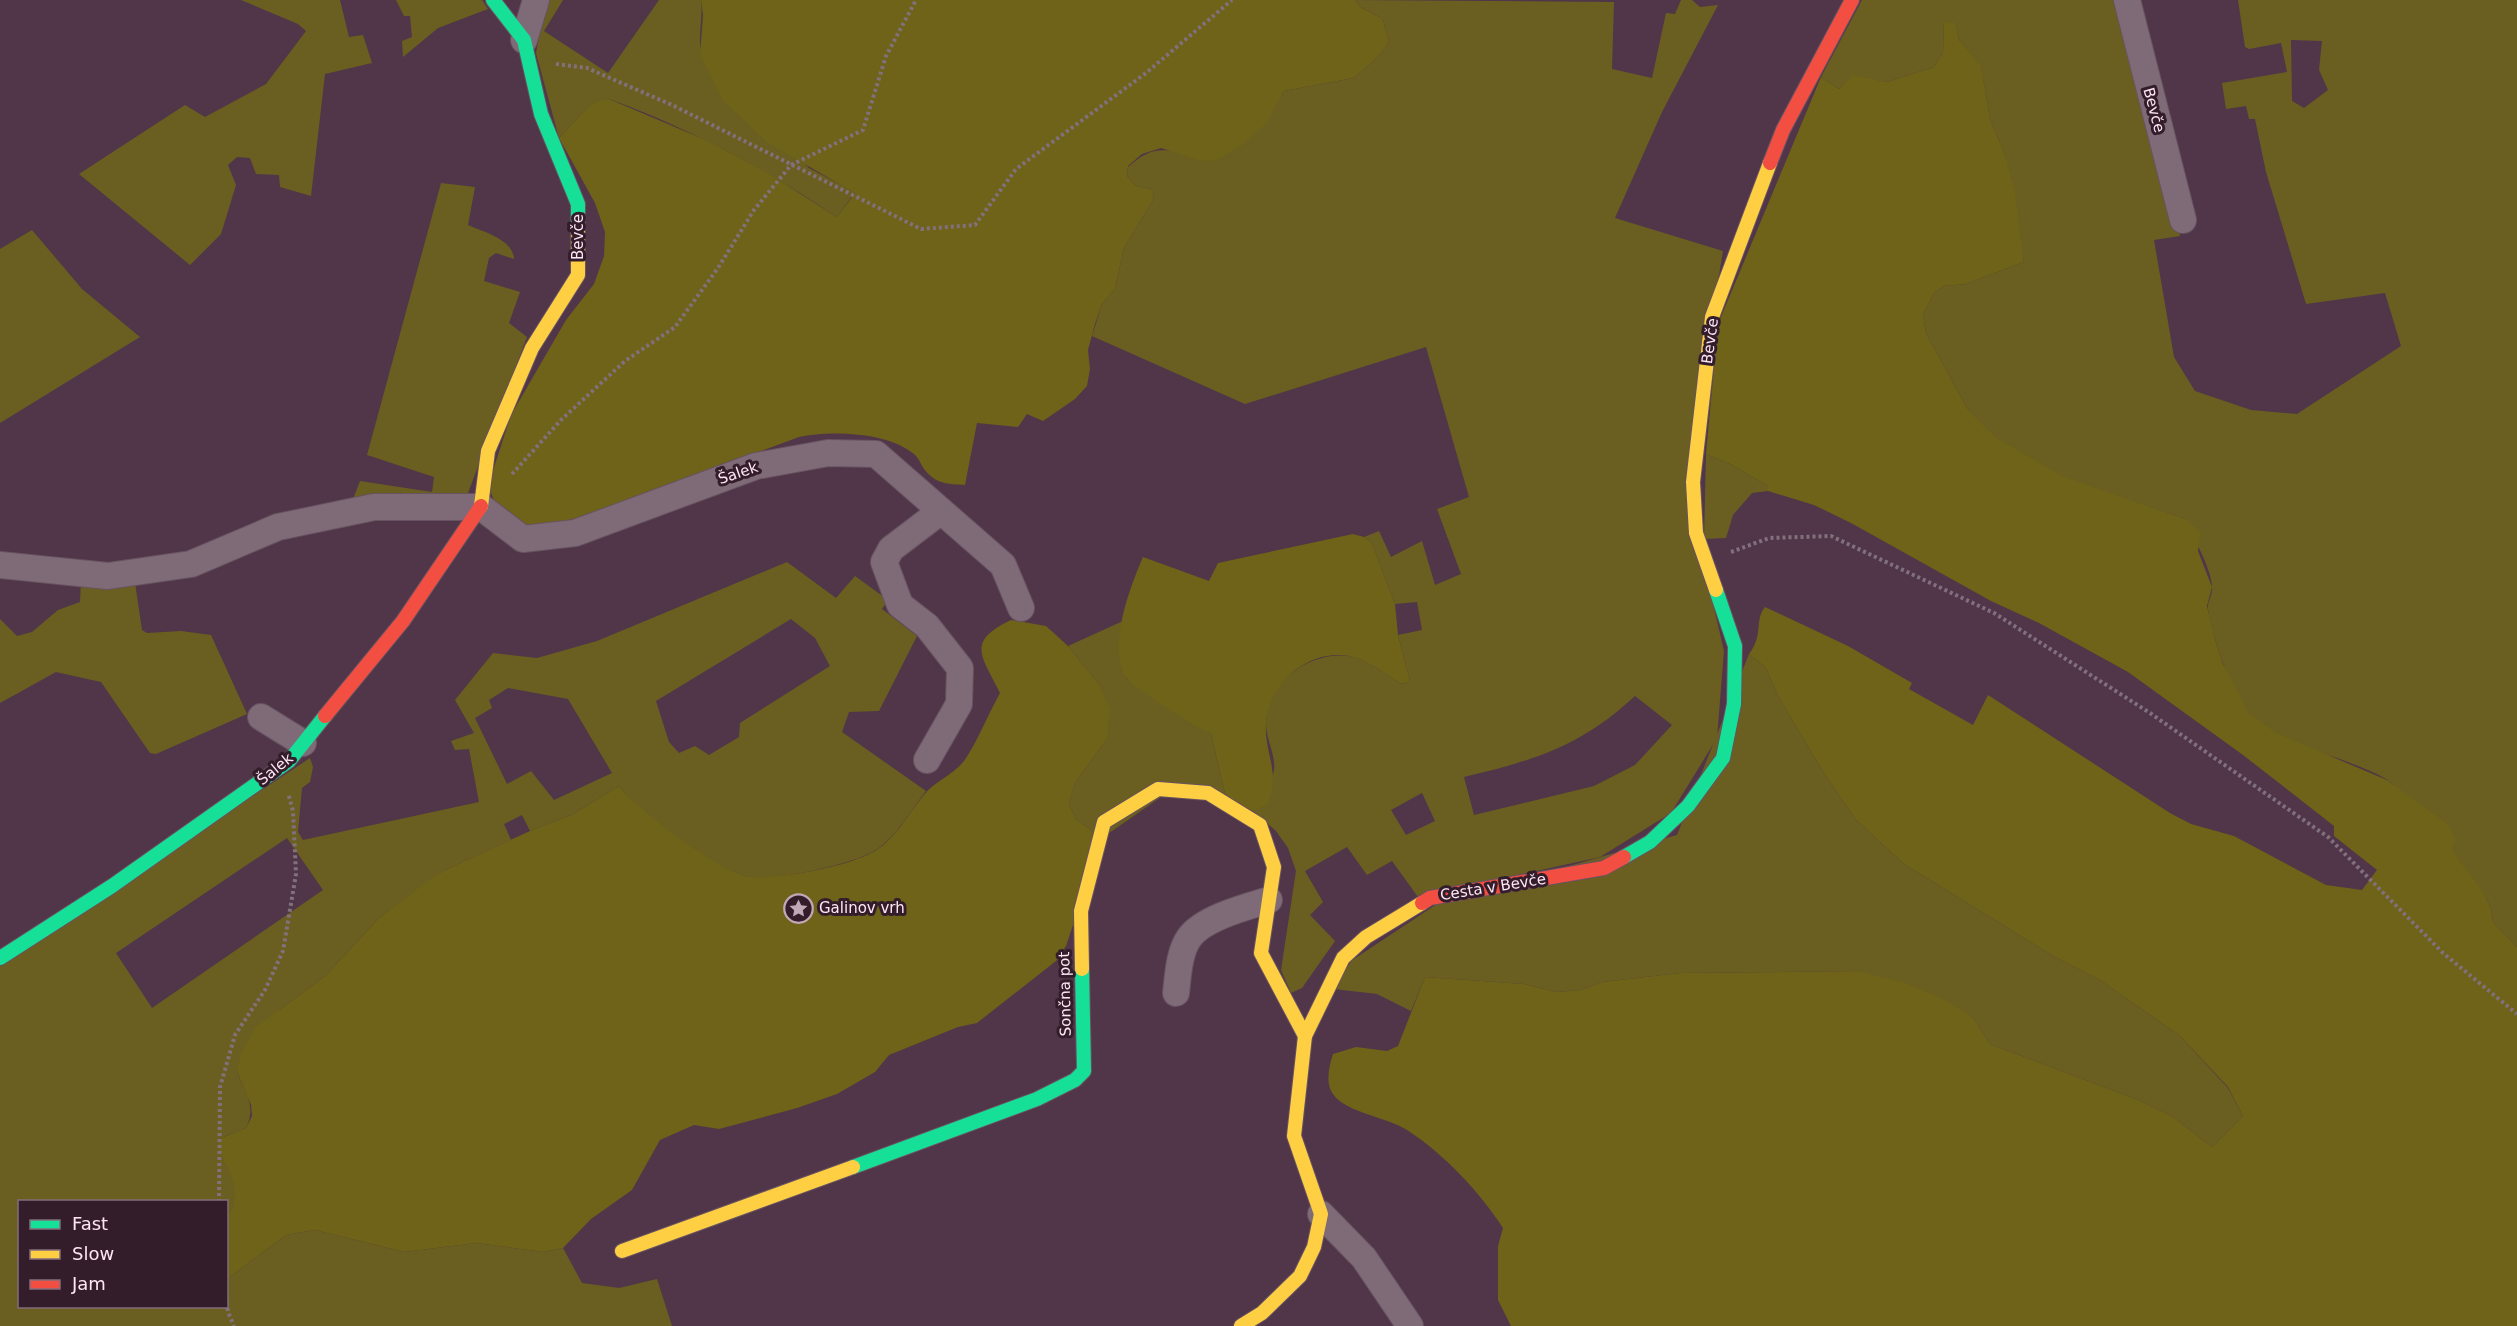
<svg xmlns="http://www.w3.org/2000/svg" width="2517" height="1326" viewBox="0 0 2517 1326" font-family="'DejaVu Sans',sans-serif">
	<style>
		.green { fill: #6a5f21; fill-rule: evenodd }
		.forest { fill: #6f6219 }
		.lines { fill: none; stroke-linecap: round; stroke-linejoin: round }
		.street-casing { stroke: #685361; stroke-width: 28 }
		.fast-casing { stroke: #685361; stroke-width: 16 }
		.slow-casing { stroke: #685361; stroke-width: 16 }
		.jam-casing { stroke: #685361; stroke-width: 16 }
		.path { stroke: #82717c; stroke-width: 4; stroke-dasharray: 3 3; stroke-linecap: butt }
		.street { stroke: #7f6b78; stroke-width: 26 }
		.fast { stroke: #16e098; stroke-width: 14 }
		.slow { stroke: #ffcf43; stroke-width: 14 }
		.jam { stroke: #f24e42; stroke-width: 14 }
		.labels { text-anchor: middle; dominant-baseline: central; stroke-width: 6; stroke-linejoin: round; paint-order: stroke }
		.street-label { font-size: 15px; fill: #fee6f4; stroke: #331d2b }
		.poi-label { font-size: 15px; fill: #fee6f4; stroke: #331d2b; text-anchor: start }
	</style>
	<rect width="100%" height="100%" fill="#503648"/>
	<!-- green -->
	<g class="green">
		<polygon points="241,0 340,0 349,37 363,35 372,63 325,74 311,196 280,187 279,175 256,174 250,158 237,157 228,165 236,185 221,234 190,265 79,174 185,105 205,117 266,84 306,31 298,24"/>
		<polygon points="396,0 482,0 488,9 438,28 403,57 402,41 412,37 410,16 404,16"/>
		<path d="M546,0H563L544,31L608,73L659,0H701C704,21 694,46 706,63L809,168L855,192L837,217C766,170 690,128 609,99L585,110L559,138L536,53Z"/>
		<path d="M1355,0L1614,2L1612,69L1652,78L1666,13L1675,14L1681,0H1692L1700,7L1718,5L1662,112L1615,218L1723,251L1685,483L1724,651L1717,738L1671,813L1600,857L1418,897L1392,861L1367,875L1347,847L1305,871L1323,902L1310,915L1335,941L1302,988L1291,993L1281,970L1296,871L1288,848L1276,831L1253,811C1259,800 1272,783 1274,770C1276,756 1266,739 1266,724C1266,682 1309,651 1349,656C1366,659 1387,676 1402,684L1410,681L1398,635L1422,630L1417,602L1395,604L1372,543L1364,537L1379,531L1391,557L1422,541L1435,585L1461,574L1437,509L1469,497L1426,347L1245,404L1092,336L1102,304L1115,289L1124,248L1152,202L1154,194L1151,189L1136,186L1127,176L1128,167C1145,152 1156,147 1178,152L1279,100L1284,91L1354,78L1378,57L1389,42L1383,19L1360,7ZM1635,696L1672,725L1635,765L1594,786L1474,815L1464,777C1535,760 1580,747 1635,696ZM1422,793L1435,821L1406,835L1391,810Z"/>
		<path d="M1862,0H2121L2180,236L2154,240L2174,357L2195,391L2251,410L2297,414L2401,346L2385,293L2306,304L2266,172L2255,119H2249L2246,106L2226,109L2222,83L2287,72L2281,43L2249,49L2245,47L2238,0H2517V947L2493,922C2492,896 2474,885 2461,864C2448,845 2404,790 2386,779C2342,754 2287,750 2250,714C2232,697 2212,635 2208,609C2207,601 2213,595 2212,587C2212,569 2192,536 2186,519L2064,478L1994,437L1967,408L1926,333L1923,315L1934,293L1944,286L1966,284L2024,262L2004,152L1990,119L1981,67L1959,40L1955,23H1944L1943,52L1934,67L1887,82L1853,76L1839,89L1821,77ZM2291,40L2322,41L2319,70L2328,90L2304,108L2292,101Z"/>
		<path d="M441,183L475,187L468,225C483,232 513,239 514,259L496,253L489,258L484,281L520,292L509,323L527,337L468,493L463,497L352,502L360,481L432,492L434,477L367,455Z"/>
		<polygon points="32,230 82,289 140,337 0,423 0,249"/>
		<polygon points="1706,454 1730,464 1768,486 1768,491 1752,493 1733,515 1726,538 1704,539"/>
		<path d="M787,562L836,598L855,576L888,600L882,609L917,636L879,711L849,712L842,732L926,791C911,810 897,836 876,850C858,863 769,883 748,877C705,864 647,820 619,786L573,814L530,831L522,815L504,824L511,840L445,870L379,918L325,976L279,1010L237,1072C245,1094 257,1105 246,1128L221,1138L217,1147C228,1171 246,1192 227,1216L226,1202H20V1306H226L227,1279L286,1235L315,1230L404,1252L477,1243L542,1252L563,1248L582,1283L619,1288L657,1279L672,1326H0V964L310,758L313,767L310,782L302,788L298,832L303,840L479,802L469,749L455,750L451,741L474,733L455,700L493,653L537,658L597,641ZM791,619L815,638L830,666L740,723L739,737L709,755L695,746L679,753L669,742L656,701ZM508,688L568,699L612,773L554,800L531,771L507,784L475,718L492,708L489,700ZM287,838L323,890L152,1008L116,953Z"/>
		<polygon points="134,576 142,630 147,633 181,631 211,635 247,714 156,754 150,753 101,682 56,672 0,703 0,619 17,636 32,632 58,610 80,602 81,582"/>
		<polygon points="1123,621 1121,665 1127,680 1211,734 1226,798 1161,797 1102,838 1076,819 1069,804 1075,783 1107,739 1098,683 1068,646"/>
		<polygon points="1749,654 1766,668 1778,696 1825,775 1856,820 1904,864 2053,956 2100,980 2180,1036 2228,1088 2243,1116 2212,1147 2172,1116 2136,1099 1990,1044 1974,1019 1858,971 1680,973 1602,982 1581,990 1557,992 1524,984 1425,977 1411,1011 1377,994 1334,989 1351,961 1437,904 1677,835"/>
	</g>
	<!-- forest -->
	<g class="forest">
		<path d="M701,0H1355L1360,7L1383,19L1389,42L1378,57L1354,78L1284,91L1267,123L1241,146L1216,160L1202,161L1161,148L1142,154L1128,166L1127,176L1136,186L1151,189L1154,194L1152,202L1124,248L1115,289L1102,304L1095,324L1088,350L1090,369L1087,386L1075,399L1043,421L1027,414L1018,427L977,423L965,485C947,484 936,484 924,469C921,465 919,458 914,454C888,432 831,430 799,437L582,517L524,530L499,512L488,486L511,415L566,320L594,284L604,256L605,232L595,203L559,138L585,110L597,102L609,99L708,141L766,172L837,217L855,193L768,143L723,101L700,54L703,15Z"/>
		<path d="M1955,22L1959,40L1981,66L1990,119L2004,152L2015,192L2024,262L1966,284L1944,286L1934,293L1923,315L1926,333L1967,408L1995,437L2064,477L2186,519L2201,533L2198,551L2212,587L2207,606L2215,639L2223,664L2249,713L2276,733L2387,780L2448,824L2456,839L2452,849C2466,874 2492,893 2493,922L2517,947V1326H1511L1498,1300V1246L1503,1228C1479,1191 1444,1154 1407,1130C1387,1117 1346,1113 1333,1094C1325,1083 1329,1066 1333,1054L1356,1047L1387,1051L1398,1046L1425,977L1524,984L1557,992L1581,990L1602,982L1680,973L1858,971L1903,982L1947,1001L1974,1019L1990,1044L2136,1099L2172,1116L2212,1147L2243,1116L2228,1087L2180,1036L2100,980L2053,956L1904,864L1856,820L1825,775L1778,696L1766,668L1749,654C1764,635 1754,620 1765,607L1848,646L1912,683L1909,689L1973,725L1988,695L2170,813L2191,824L2234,836L2326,885L2362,890L2377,870L2334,836V826L2243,755L2128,672L2039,623L1991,601L1851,523L1814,505L1768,491V486L1730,464L1706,454L1718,324L1821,77L1839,89L1853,75L1887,82L1934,67L1943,52L1944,23Z"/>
		<path d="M1353,534L1364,537L1372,543L1395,604L1398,635L1410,681L1402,684C1387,676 1366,659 1349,656C1309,649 1269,682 1266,723C1264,753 1281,772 1268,804L1253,811L1226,798L1211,734C1187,721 1166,709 1144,692C1139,688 1130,684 1126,678C1107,647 1130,587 1143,557L1209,581L1218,563Z"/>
		<path d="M1011,620L1046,626L1068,646L1098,683L1110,709L1107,739L1075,783L1069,804L1076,819L1102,838L1066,946L1056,961L977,1023L958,1027L889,1055L875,1072L837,1094L797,1108L719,1129L694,1125L660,1140L632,1190L591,1219L563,1248L542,1252L477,1243L404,1252L315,1230L286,1235L227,1279V1216C245,1193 228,1171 217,1147L221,1138L246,1128L252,1116L251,1105L237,1072L242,1051L256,1027L325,976L379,918L428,881L445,870L530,831L573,814L619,786C638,810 722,875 752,877C782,879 850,866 875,851C895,839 909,813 923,796C933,782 951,777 964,761C978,741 988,714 1000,693C982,656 965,642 1011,620Z"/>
	</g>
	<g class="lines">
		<defs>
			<g id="street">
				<polyline points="2127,0 2183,220"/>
				<polyline points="524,40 536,0"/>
				<polyline points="0,565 108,576 191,564 278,527 374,507 481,507 523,539 575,533 756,466 828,453 876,454 1003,565 1021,608"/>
				<polyline points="261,717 303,743"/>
				<polyline points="927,760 959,704 960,668 927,626 900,605 884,562 891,549 941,511"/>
				<path d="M1176,993C1178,976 1179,952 1189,938C1203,918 1246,907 1269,900"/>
				<polyline points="1321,1214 1364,1258 1410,1326"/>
			</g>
			<g id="fast">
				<polyline points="493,0 524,40 541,114 578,204 578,227"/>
				<polyline points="1624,857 1650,842 1688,806 1723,758 1734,704 1735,646 1716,590"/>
				<polyline points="0,958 112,886 289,761 325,716"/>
				<polyline points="853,1167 1037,1099 1075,1080 1084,1071 1082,969"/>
			</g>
			<g id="slow">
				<polyline points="481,506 488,451 532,348 578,275 578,227"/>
				<polyline points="1716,590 1696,533 1693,482 1712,317 1770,163"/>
				<polyline points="1082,969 1081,911 1104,822 1158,789 1208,793 1260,825 1274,867 1261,953 1305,1036"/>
				<polyline points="622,1251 853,1167"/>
				<polyline points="1241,1326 1262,1313 1300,1276 1314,1247 1321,1214 1294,1136 1305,1036 1343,958 1366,937 1422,903"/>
			</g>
			<g id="jam">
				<polyline points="1770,163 1783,130 1852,0"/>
				<polyline points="325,716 403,621 481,506"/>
				<polyline points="1422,903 1430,898 1604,868 1624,857"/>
			</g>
		</defs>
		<!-- street casing -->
		<use href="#street" class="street-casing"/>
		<!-- fast casing -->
		<use href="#fast" class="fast-casing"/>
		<!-- slow casing -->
		<use href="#slow" class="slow-casing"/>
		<!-- jam casing -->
		<use href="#jam" class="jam-casing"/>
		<!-- path -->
		<g class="path">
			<polyline points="556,64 587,68 672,105 921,229 975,225 1016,169 1146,73 1232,0"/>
			<polyline points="512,474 561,420 625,361 675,327 718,268 754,210 791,165 863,130 886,56 916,0"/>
			<polyline points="1731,552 1769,538 1831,536 1994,613 2150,713 2328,837 2443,953 2517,1014"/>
			<polyline points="219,1202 220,1087 235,1035 265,990 283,951 296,874 293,811 288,793"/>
			<polyline points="226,1296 228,1312 234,1326"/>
		</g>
		<!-- street -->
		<use href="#street" class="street"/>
		<!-- fast -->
		<use href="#fast" class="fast"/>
		<!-- slow -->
		<use href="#slow" class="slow"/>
		<!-- jam -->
		<use href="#jam" class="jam"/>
	</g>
	<!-- icons -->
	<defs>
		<symbol id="sight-ring" viewBox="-11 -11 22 22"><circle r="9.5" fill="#331d2b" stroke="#c1a8b8" stroke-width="1.5"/><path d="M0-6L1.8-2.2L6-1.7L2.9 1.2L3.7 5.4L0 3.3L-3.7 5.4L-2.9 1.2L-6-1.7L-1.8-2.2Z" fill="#c1a8b8"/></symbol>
	</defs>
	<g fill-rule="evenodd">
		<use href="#sight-ring" x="782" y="892" width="33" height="33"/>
	</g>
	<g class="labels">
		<!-- street labels -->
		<g class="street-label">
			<text transform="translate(2154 110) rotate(75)">Bevče</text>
			<text transform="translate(578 237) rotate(-90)">Bevče</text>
			<text transform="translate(1710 341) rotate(-82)">Bevče</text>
			<text transform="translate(738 473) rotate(-19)">Šalek</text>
			<text transform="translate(275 769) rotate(-39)">Šalek</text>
			<text transform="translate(1493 887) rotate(-9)">Cesta v Bevče</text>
			<text transform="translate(1065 994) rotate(-91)">Sončna pot</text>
		</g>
		<!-- poi labels -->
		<g class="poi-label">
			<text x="819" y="908">Galinov vrh</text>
		</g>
	</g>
	<!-- legend -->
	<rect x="18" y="1200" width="210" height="108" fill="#331d2b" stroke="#846d7b" stroke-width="1.5"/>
	<rect x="30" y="1220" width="30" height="9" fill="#16e098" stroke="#846d7b" stroke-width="1.5"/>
	<text x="72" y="1230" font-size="18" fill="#fee6f4">Fast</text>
	<rect x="30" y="1250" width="30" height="9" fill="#ffcf43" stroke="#846d7b" stroke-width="1.5"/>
	<text x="72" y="1260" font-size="18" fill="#fee6f4">Slow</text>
	<rect x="30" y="1280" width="30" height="9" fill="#f24e42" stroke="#846d7b" stroke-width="1.5"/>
	<text x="72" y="1290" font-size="18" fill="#fee6f4">Jam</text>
</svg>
